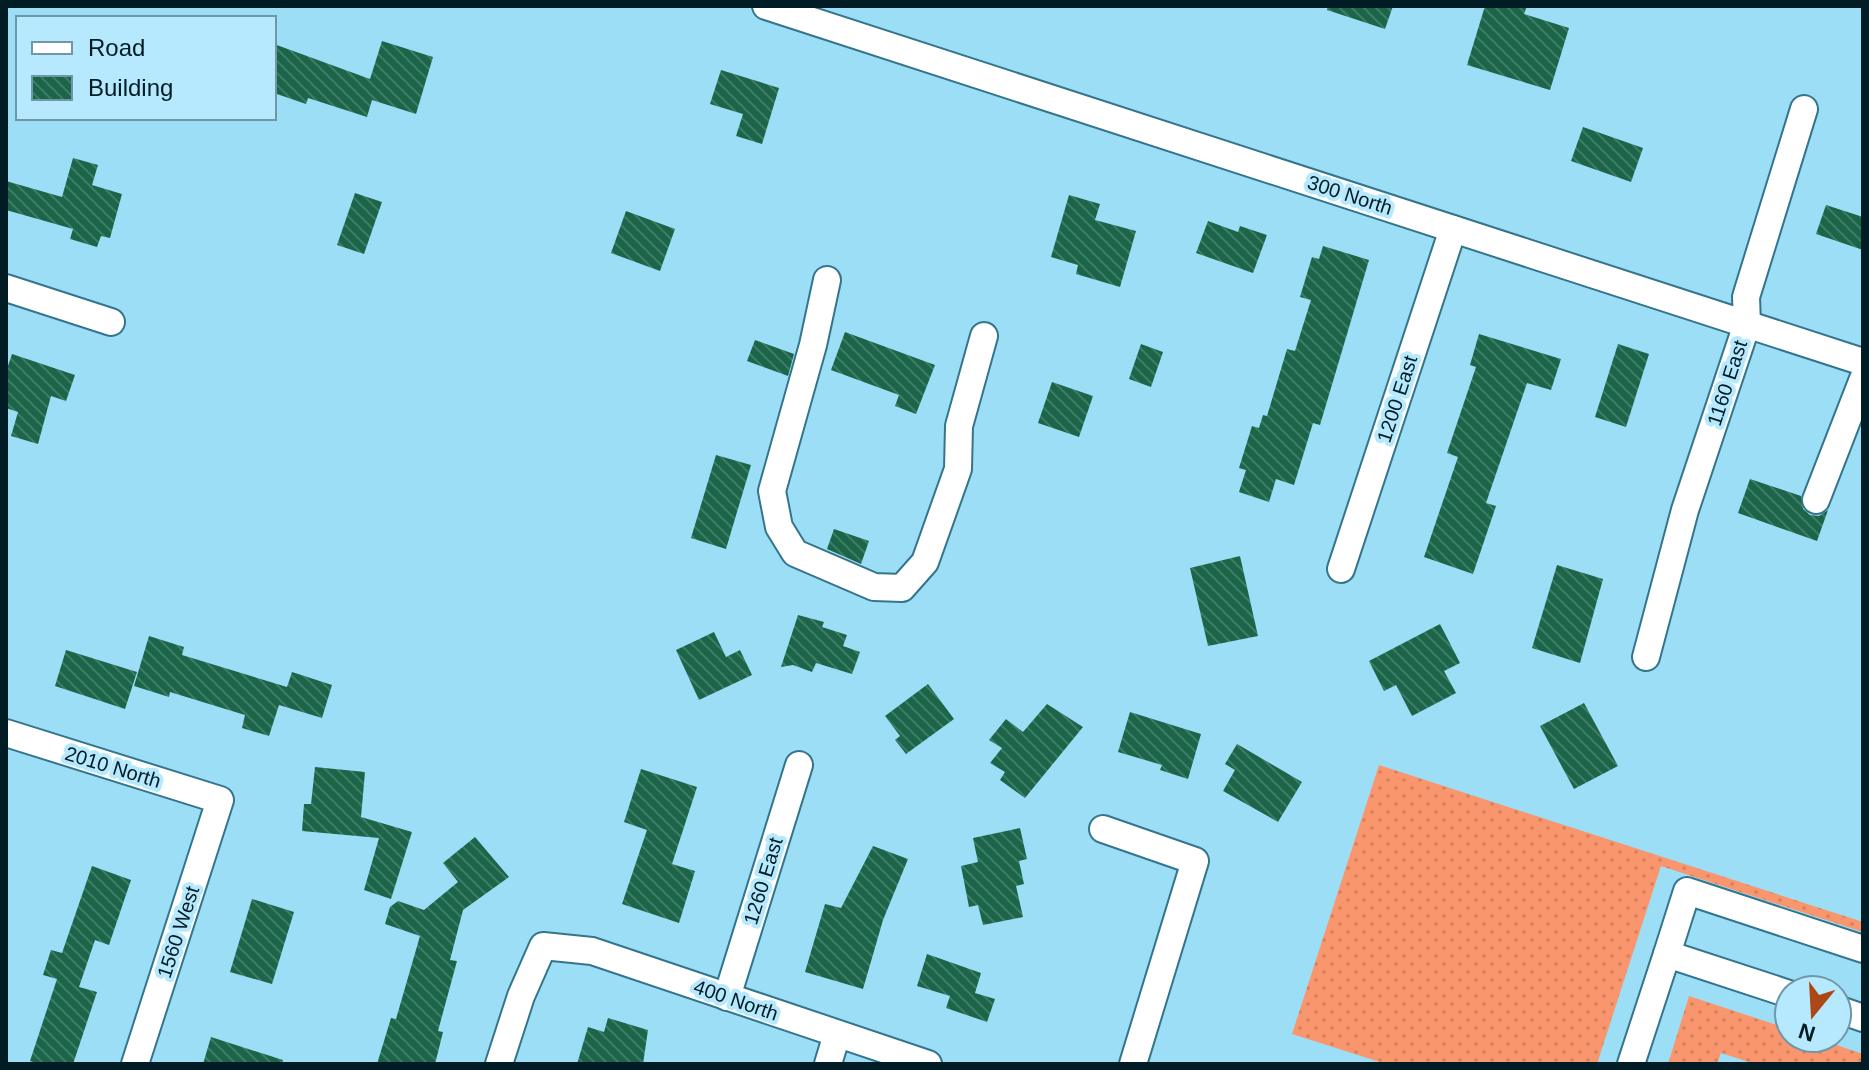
<svg xmlns="http://www.w3.org/2000/svg" width="1869" height="1070" viewBox="0 0 1869 1070" font-family="Arial,sans-serif">
	<style>
		.grass { fill: url(#grass-dots) }
		.building { fill: url(#building-back-hatch) }
		.lines { fill: none; stroke-linecap: round; stroke-linejoin: round }
		.minor-casing { stroke: #34758b; stroke-width: 30 }
		.minor { stroke: #fff; stroke-width: 26 }
		.labels { text-anchor: middle; dominant-baseline: central; stroke-width: 8; stroke-linejoin: round; paint-order: stroke }
		.street-label { font-size: 20px; fill: #021c25; stroke: #b6e9fd }
	</style>
	<defs>
		<pattern id="grass-dots" width="8" height="8" patternUnits="userSpaceOnUse" patternTransform="scale(2)"><rect width="8" height="8" fill="#f9966d"/><path d="M2 2h.1M6 6h.1" fill="none" stroke="#d4815e" stroke-width="1.8" stroke-linecap="round"/></pattern>
		<pattern id="building-back-hatch" width="6" height="6" patternUnits="userSpaceOnUse" patternTransform="scale(2)"><rect width="6" height="6" fill="#1b6549"/><path d="M-1 5l2 2M0 0l6 6M5-1l2 2" fill="none" stroke="#417a66"/></pattern>
	</defs>
	<rect width="100%" height="100%" fill="#9ddef7"/>
	<!-- grass -->
	<g class="grass">
		<polygon points="1379,765 1863,922 1863,932 1661,866 1597,1064 1386,1064 1292,1034"/>
		<polygon points="1689,996 1789,1029 1789,1038 1816,1038 1863,1054 1863,1064 1755,1064 1721,1053 1717,1064 1668,1064"/>
	</g>
	<!-- building -->
	<g class="building">
		<polygon points="1328,6 1393,6 1385,29 1327,10"/>
		<polygon points="1485,6 1527,6 1524,14 1569,28 1550,90 1467,65"/>
		<polygon points="382,41 433,57 416,114 372,100 367,117 308,98 306,104 274,93 274,44 370,79"/>
		<polygon points="721,70 779,88 762,144 736,136 743,114 710,104"/>
		<polygon points="1583,127 1643,148 1631,182 1571,161"/>
		<polygon points="73,158 98,165 92,185 122,194 110,238 101,236 97,247 70,239 73,229 6,210 6,181 62,197"/>
		<polygon points="355,193 382,202 364,254 337,245"/>
		<polygon points="1069,195 1100,204 1095,220 1136,231 1120,287 1076,274 1078,265 1051,257"/>
		<polygon points="1826,205 1863,217 1863,250 1816,234"/>
		<polygon points="626,211 675,229 660,271 611,253"/>
		<polygon points="1208,221 1238,232 1240,226 1267,235 1253,273 1196,253"/>
		<polygon points="1323,246 1369,260 1320,425 1313,423 1294,485 1276,479 1269,502 1239,492 1246,470 1239,468 1252,426 1259,428 1263,415 1267,416 1287,349 1295,351 1311,300 1300,297 1312,257 1319,259"/>
		<polygon points="845,332 935,365 916,414 895,406 899,395 831,370"/>
		<polygon points="1479,334 1561,359 1551,390 1527,383 1486,503 1496,506 1473,574 1424,557 1458,457 1447,453 1476,367 1470,365"/>
		<polygon points="755,340 794,354 788,376 747,361"/>
		<polygon points="1141,344 1163,352 1151,387 1129,379"/>
		<polygon points="1618,344 1649,354 1626,427 1595,417"/>
		<polygon points="12,354 75,375 66,401 51,396 38,444 11,436 18,412 6,408 6,372"/>
		<polygon points="1052,382 1093,396 1079,437 1038,423"/>
		<polygon points="716,455 751,465 726,549 691,538"/>
		<polygon points="1750,479 1801,496 1803,509 1810,515 1819,516 1828,510 1817,541 1738,513"/>
		<polygon points="834,529 869,541 861,564 827,549"/>
		<polygon points="1240,556 1258,636 1208,646 1190,568"/>
		<polygon points="1557,565 1603,579 1580,663 1532,648"/>
		<polygon points="798,615 824,622 822,627 847,635 843,646 860,652 852,674 816,663 812,672 793,665 781,667"/>
		<polygon points="1440,624 1460,663 1444,671 1456,693 1412,716 1396,685 1384,691 1369,661"/>
		<polygon points="714,632 726,657 740,650 752,675 699,700 676,650"/>
		<polygon points="149,636 184,647 182,655 287,687 292,672 332,685 322,718 279,705 269,736 242,728 245,715 170,692 169,697 134,686"/>
		<polygon points="66,650 137,672 125,709 55,686"/>
		<polygon points="928,684 954,719 906,754 895,740 900,736 885,716"/>
		<polygon points="1584,703 1618,766 1574,789 1540,726"/>
		<polygon points="1047,704 1083,727 1025,798 1000,780 1005,772 990,763 1002,748 989,740 1006,719 1023,732"/>
		<polygon points="1130,712 1201,734 1188,779 1160,770 1162,765 1118,752"/>
		<polygon points="1237,744 1302,782 1278,822 1223,791 1235,770 1225,764"/>
		<polygon points="315,767 365,772 361,817 412,832 391,899 364,890 379,838 302,831 304,804 311,804"/>
		<polygon points="641,769 697,787 672,864 695,871 679,923 622,904 647,830 624,822"/>
		<polygon points="1020,828 1027,859 1019,861 1024,884 1016,886 1023,917 983,925 978,905 969,907 961,866 978,862 973,838"/>
		<polygon points="475,837 509,877 463,910 450,960 457,961 438,1031 443,1032 435,1064 377,1064 391,1018 396,1019 420,936 385,924 390,907 398,901 424,910 458,882 443,863"/>
		<polygon points="873,846 908,859 883,920 863,989 805,972 825,904 841,908"/>
		<polygon points="92,866 131,880 109,945 95,940 79,987 97,992 73,1064 40,1064 30,1061 57,979 43,975 51,950 62,953"/>
		<polygon points="252,899 294,912 272,984 230,972"/>
		<polygon points="927,954 981,973 975,993 995,999 987,1022 946,1008 950,996 917,986"/>
		<polygon points="608,1018 648,1030 643,1064 577,1064 588,1027 604,1032"/>
		<polygon points="211,1037 283,1060 282,1064 203,1064"/>
	</g>
	<g class="lines">
		<defs>
			<g id="minor">
				<polyline points="766,6 1863,362"/>
				<polyline points="827,280 813,345 772,491 779,527 795,553 874,587 902,588 925,562 958,469 959,426 984,336"/>
				<polyline points="6,288 111,322"/>
				<polyline points="1816,500 1863,379"/>
				<polyline points="1341,569 1453,229"/>
				<polyline points="1646,657 1685,510 1747,324 1746,297 1804,109"/>
				<polyline points="6,733 220,800 135,1064"/>
				<polyline points="1103,829 1195,861 1133,1064"/>
				<polyline points="1667,954 1687,891 1863,949"/>
				<polyline points="727,997 799,765"/>
				<polyline points="1837,1009 1863,1018"/>
				<polyline points="499,1064 521,996 543,946 592,951 928,1064"/>
				<polyline points="828,1064 837,1034"/>
				<polyline points="1631,1064 1667,954 1789,994"/>
			</g>
		</defs>
		<!-- minor casing -->
		<use href="#minor" class="minor-casing"/>
		<!-- minor -->
		<use href="#minor" class="minor"/>
	</g>
	<g class="labels">
		<!-- street labels -->
		<g class="street-label">
			<text transform="translate(1350 195) rotate(18)">300 North</text>
			<text transform="translate(1727 383) rotate(-72)">1160 East</text>
			<text transform="translate(1397 399) rotate(-72)">1200 East</text>
			<text transform="translate(113 767) rotate(17)">2010 North</text>
			<text transform="translate(763 881) rotate(-73)">1260 East</text>
			<text transform="translate(178 932) rotate(-72)">1560 West</text>
			<text transform="translate(736 1000) rotate(19)">400 North</text>
		</g>
	</g>
	<!-- border -->
	<rect width="1869" height="1070" fill="none" stroke="#021c25" stroke-width="16"/>
	<!-- legend -->
	<rect x="16" y="16" width="260" height="104" fill="#b6e9fd" stroke="#6e97a7" stroke-width="2"/>
	<rect x="32" y="42" width="40" height="12" fill="#ffffff" stroke="#6e97a7" stroke-width="2"/>
	<text x="88" y="56" font-size="24" fill="#021c25">Road</text>
	<rect x="32" y="76" width="40" height="24" fill="url(#building-back-hatch)" stroke="#6e97a7" stroke-width="2"/>
	<text x="88" y="96" font-size="24" fill="#021c25">Building</text>
	<!-- north arrow -->
	<g transform="translate(1813 1014) rotate(198)"><circle r="38" fill="#b6e9fd" stroke="#6e97a7" stroke-width="2"/>
	<path d="M0-6L14 30L0 20L-14 30Z" fill="#ac4815"/>
	<text y="-12" font-size="22" font-weight="bold" text-anchor="middle" fill="#021c25">N</text>
	</g>
</svg>
